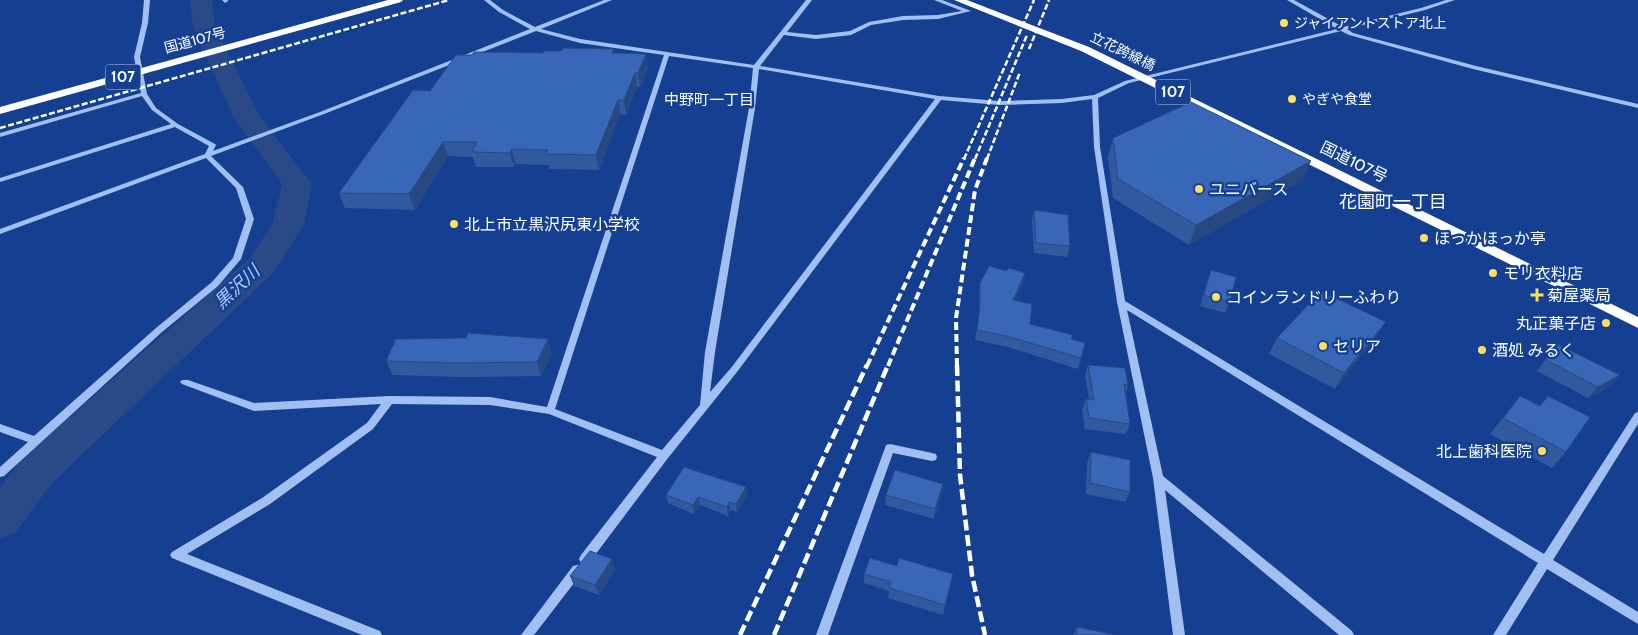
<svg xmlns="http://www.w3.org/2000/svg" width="1638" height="635" viewBox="0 0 1638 635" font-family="Cabin,'Noto Sans JP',sans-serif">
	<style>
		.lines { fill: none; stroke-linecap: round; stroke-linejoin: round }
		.river { fill: #2a4a87; fill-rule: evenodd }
		.minor { fill: #a2bff1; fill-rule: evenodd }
		.highway { fill: #fff; fill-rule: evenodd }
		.rail-far2 { stroke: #fff; stroke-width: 2.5; stroke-dasharray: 6 2.5; stroke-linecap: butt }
		.rail-far1 { stroke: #fff; stroke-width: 4; stroke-dasharray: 8 4; stroke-linecap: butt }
		.rail { stroke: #fff; stroke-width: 4.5; stroke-dasharray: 11 4.5; stroke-linecap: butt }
		.wall { fill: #31599e }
		.shaded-wall { fill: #284881 }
		.building { fill: #3967b8; stroke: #284881 }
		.poi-dot { fill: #ffdf62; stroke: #154091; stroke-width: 2 }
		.labels { text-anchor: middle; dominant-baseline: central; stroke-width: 5; stroke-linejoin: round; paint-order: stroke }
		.far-poi-label { font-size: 14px; fill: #fff; stroke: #154091; text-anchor: start }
		.far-street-label { font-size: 14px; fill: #fff; stroke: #154091 }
		.shield { fill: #154091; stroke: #b9c6de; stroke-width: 1 }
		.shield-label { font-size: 15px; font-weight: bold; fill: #fff }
		.far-neighbourhood-label { font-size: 15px; fill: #fff; stroke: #154091 }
		.street-label { font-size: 16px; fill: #fff; stroke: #154091 }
		.poi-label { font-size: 16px; fill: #fff; stroke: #154091; text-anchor: start }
		.neighbourhood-label { font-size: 18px; fill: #fff; stroke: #154091 }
		.water-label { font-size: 18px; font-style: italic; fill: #aec9f8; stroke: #154091 }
	</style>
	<rect width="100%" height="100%" fill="#154091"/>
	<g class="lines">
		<!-- river -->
		<polygon class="river" points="190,0 212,0 215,27 258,114 312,184 304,225 273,273 52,483 15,533 0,538 0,488 22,459 249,259 272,225 282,184 233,116 193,27"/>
		<!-- minor -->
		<g class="minor">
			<path d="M144,0H150L148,23L140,57L147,94L156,108L178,124L215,144L216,145L213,151L320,112L530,29L499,12L484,0H490L503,10L535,27L604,0H612L541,29L580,39L754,65L806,0H812L787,32L816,35L850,31L869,22L903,16L938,15L962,11L934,0H942L971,11L938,19L903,20L871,25L851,35L816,39L784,35L760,66L939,96L999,101L1062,99L1094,95L1125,81L1337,29L1287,0H1294L1343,27L1421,8L1446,0H1455L1425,10L1347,29L1353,33L1476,66L1638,104V108L1473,69L1349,35L1341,31L1129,83L1098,98L1100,147L1125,301L1544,554L1635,413L1638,412V424L1553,560L1638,612V624L1547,569L1506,635H1493L1538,563L1127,310L1163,476L1352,631L1354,635H1339L1165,490L1185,635H1173L1153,478L1117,302L1094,147L1092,99L1062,103L999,105L941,100L737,372L668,458L589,563L585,564L581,563L579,559L581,555L657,457L549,414L490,405L392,404L373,429L270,504L187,554L380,631L382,635H362L172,558L170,555L172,552L262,498L367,423L381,404L254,411L182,384L180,382L182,380H188L254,403L389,396L490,397L547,407L664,55L580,43L536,31L324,114L211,156L243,187L254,219L241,259L218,286L162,332L4,476L0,477V467L28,442L0,432V424L34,436L156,328L212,282L233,258L246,219L236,188L206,158L0,234V229L205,154L209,146L175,127L0,182V178L171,124L152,110L142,96L0,137V133L141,93L134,57L142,23ZM669,56L753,68L749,108L705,352L700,405L662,450L555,409ZM759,69L935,99L731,368L710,392L715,352L755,108Z"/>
			<polygon points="222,0 228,0 228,1 225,3"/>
			<polygon points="890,444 932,453 936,454 937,457 936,460 932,461 893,453 828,635 816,635 885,448 886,445"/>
			<polygon points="577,565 581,566 583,570 581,574 534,635 521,635 573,566"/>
		</g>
		<!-- highway -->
		<g class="highway">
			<polygon points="388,0 403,0 401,2 0,114 0,107"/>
			<polygon points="954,0 967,0 1089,47 1638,317 1638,328 1081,51"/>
		</g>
		<!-- rail-far2 -->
		<g class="rail-far2">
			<polyline points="1029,49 1049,0"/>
			<polyline points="0,128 449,0"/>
			<polyline points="964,159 1034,0"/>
			<polyline points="975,159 1027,35"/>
			<polyline points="987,159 1020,72"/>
		</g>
		<!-- rail-far1 -->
		<g class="rail-far1">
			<polyline points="867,366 964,158"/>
			<polyline points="888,366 975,158"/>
			<polyline points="957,366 956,318 975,190 987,158"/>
		</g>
		<!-- rail -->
		<g class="rail">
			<polyline points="957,365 960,475 972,575 985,635"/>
			<polyline points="740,635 867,365"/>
			<polyline points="774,635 888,365"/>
		</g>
	</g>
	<!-- wall -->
	<g class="wall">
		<polygon points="615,53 646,54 648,68 640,87 637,87 626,115 620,114 599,170 550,169 548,165 516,164 514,167 476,167 473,157 448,156 415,210 345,208 339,193 430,91 472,55"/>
		<polygon points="1113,138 1302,180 1189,245 1113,198 1108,157"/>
		<polygon points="1034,210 1070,246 1067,257 1034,253 1032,221"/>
		<polygon points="1211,270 1230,302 1225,313 1200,306 1207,281"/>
		<polygon points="980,283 1023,283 1015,300 1030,324 1072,340 1085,343 1078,369 1008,347 975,340 979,317 979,293"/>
		<polygon points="1376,337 1335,389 1269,354 1277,338"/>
		<polygon points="1557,344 1611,386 1588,398 1537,371"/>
		<polygon points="552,353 541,376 461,377 393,375 386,361"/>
		<polygon points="1088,365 1128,385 1126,393 1130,424 1126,434 1085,429 1082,410 1086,399 1089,399 1085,376"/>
		<polygon points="1520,396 1540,406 1548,396 1566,452 1552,468 1490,434"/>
		<polygon points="1091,452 1130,492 1125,502 1086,494 1087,463"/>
		<polygon points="942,494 934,519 885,505 886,495"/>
		<polygon points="666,495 747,495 737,512 730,510 728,516 700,505 694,514 668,503"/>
		<polygon points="897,566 953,574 943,615 888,598 889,591 864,583 864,574"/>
		<polygon points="615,570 599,595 574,586 570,576"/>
		<polygon points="1077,627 1116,635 1073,635"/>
	</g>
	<!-- shaded-wall -->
	<g class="shaded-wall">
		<polygon points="646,54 648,68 640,87 638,73"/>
		<polygon points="635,73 637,87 626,115 624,100"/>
		<polygon points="618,100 620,114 599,170 596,155"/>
		<polygon points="443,142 448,156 415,210 409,194"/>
		<polygon points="512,149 516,164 514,167 510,153"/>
		<polygon points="1311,161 1302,180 1189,245 1196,225"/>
		<polygon points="1025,273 1023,283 1011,310 1013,300"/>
		<polygon points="1386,322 1376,337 1335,389 1344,373"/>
		<polygon points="548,339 552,353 541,376 537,362"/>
		<polygon points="1620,375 1611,386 1588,398 1598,387"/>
		<polygon points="943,484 942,494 934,519 935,509"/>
		<polygon points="746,487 747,495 737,512 736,504"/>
		<polygon points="698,497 700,505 694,514 693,505"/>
		<polygon points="729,502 730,510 728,516 727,507"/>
		<polygon points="612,559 615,570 599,595 595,585"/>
		<polygon points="953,574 951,584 943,615 945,605"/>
	</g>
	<!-- building -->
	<g class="building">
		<polygon points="563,48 614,49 612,53 646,54 638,73 635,73 624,100 618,100 596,155 546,154 548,150 512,149 510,153 472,152 477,142 443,142 409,194 339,193 413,90 430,91 456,55 472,55 474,52 543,53 544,51 561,51"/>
		<polygon points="1191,102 1311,161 1196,225 1118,179 1113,138"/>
		<polygon points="1034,210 1068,215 1070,246 1036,243"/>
		<polygon points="989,266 1006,271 1009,268 1025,273 1013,300 1032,304 1030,324 1073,335 1071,339 1085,343 1081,358 1010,337 977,330 980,307 980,283"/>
		<polygon points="1211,270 1236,277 1230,302 1204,295"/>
		<polygon points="1321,291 1386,322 1344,373 1277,338"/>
		<polygon points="468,333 548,339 537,362 455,363 386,361 396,339 466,338"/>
		<polygon points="1557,344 1620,375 1598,387 1546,360"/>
		<polygon points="1088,365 1125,368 1128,385 1124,384 1130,424 1089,418 1086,399 1094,400"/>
		<polygon points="1520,396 1540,406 1548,396 1590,417 1566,452 1503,418"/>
		<polygon points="1091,452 1130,460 1130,492 1090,483"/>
		<polygon points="684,467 746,487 736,504 729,502 727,507 698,497 693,505 666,495"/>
		<polygon points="895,470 943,484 935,509 886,495"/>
		<polygon points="590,551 612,559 595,585 570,576"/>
		<polygon points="870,558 897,566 899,558 953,574 945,605 889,588 891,582 864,574"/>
		<polygon points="1077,627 1116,635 1076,635"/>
	</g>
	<!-- markers -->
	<g class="poi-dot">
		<circle cx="1284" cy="23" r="5"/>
		<circle cx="1292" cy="99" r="5"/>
		<circle cx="1199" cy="189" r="5"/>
		<circle cx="454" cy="224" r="5"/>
		<circle cx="1424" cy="238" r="5"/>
		<circle cx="1493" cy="273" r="5"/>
		<path d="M1534.5 287.5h5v5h5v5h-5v5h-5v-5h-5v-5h5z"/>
		<circle cx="1216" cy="297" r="5"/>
		<circle cx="1606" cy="323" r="5"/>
		<circle cx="1323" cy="346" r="5"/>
		<circle cx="1482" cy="350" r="5"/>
		<circle cx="1542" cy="451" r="5"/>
	</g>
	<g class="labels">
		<!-- far-poi labels -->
		<g class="far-poi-label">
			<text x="1294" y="23">ジャイアントストア北上</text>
			<text x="1302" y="99">やぎや食堂</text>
		</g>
		<!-- far-street labels -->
		<g class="far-street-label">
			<text transform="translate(195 40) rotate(-15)">国道107号</text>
			<text transform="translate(1123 51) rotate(26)">立花跨線橋</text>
		</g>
		<!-- shield labels -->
		<g class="shield">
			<rect x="105.5" y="64.5" width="35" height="25" rx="4"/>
			<rect x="1155.5" y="79.5" width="35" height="25" rx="4"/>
		</g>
		<g class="shield-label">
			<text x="123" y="77">107</text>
			<text x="1173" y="92">107</text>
		</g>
		<!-- far-neighbourhood labels -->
		<g class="far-neighbourhood-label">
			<text x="709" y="100">中野町一丁目</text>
		</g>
		<!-- street labels -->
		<g class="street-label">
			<text transform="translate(1354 162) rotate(26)">国道107号</text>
		</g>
		<!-- poi labels -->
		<g class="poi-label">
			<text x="1209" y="189">ユニバース</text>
			<text x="464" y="224">北上市立黒沢尻東小学校</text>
			<text x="1434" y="238">ほっかほっか亭</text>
			<text x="1503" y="273">モリ衣料店</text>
			<text x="1547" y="295">菊屋薬局</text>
			<text x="1226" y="297">コインランドリーふわり</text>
			<text x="1596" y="323" text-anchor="end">丸正菓子店</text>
			<text x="1333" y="346">セリア</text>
			<text x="1492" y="350">酒処 みるく</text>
			<text x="1532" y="451" text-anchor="end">北上歯科医院</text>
		</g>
		<!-- neighbourhood labels -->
		<g class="neighbourhood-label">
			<text x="1393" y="202">花園町一丁目</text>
		</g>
		<!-- water labels -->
		<g class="water-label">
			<text transform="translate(237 287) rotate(-43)">黒沢川</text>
		</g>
	</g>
</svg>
